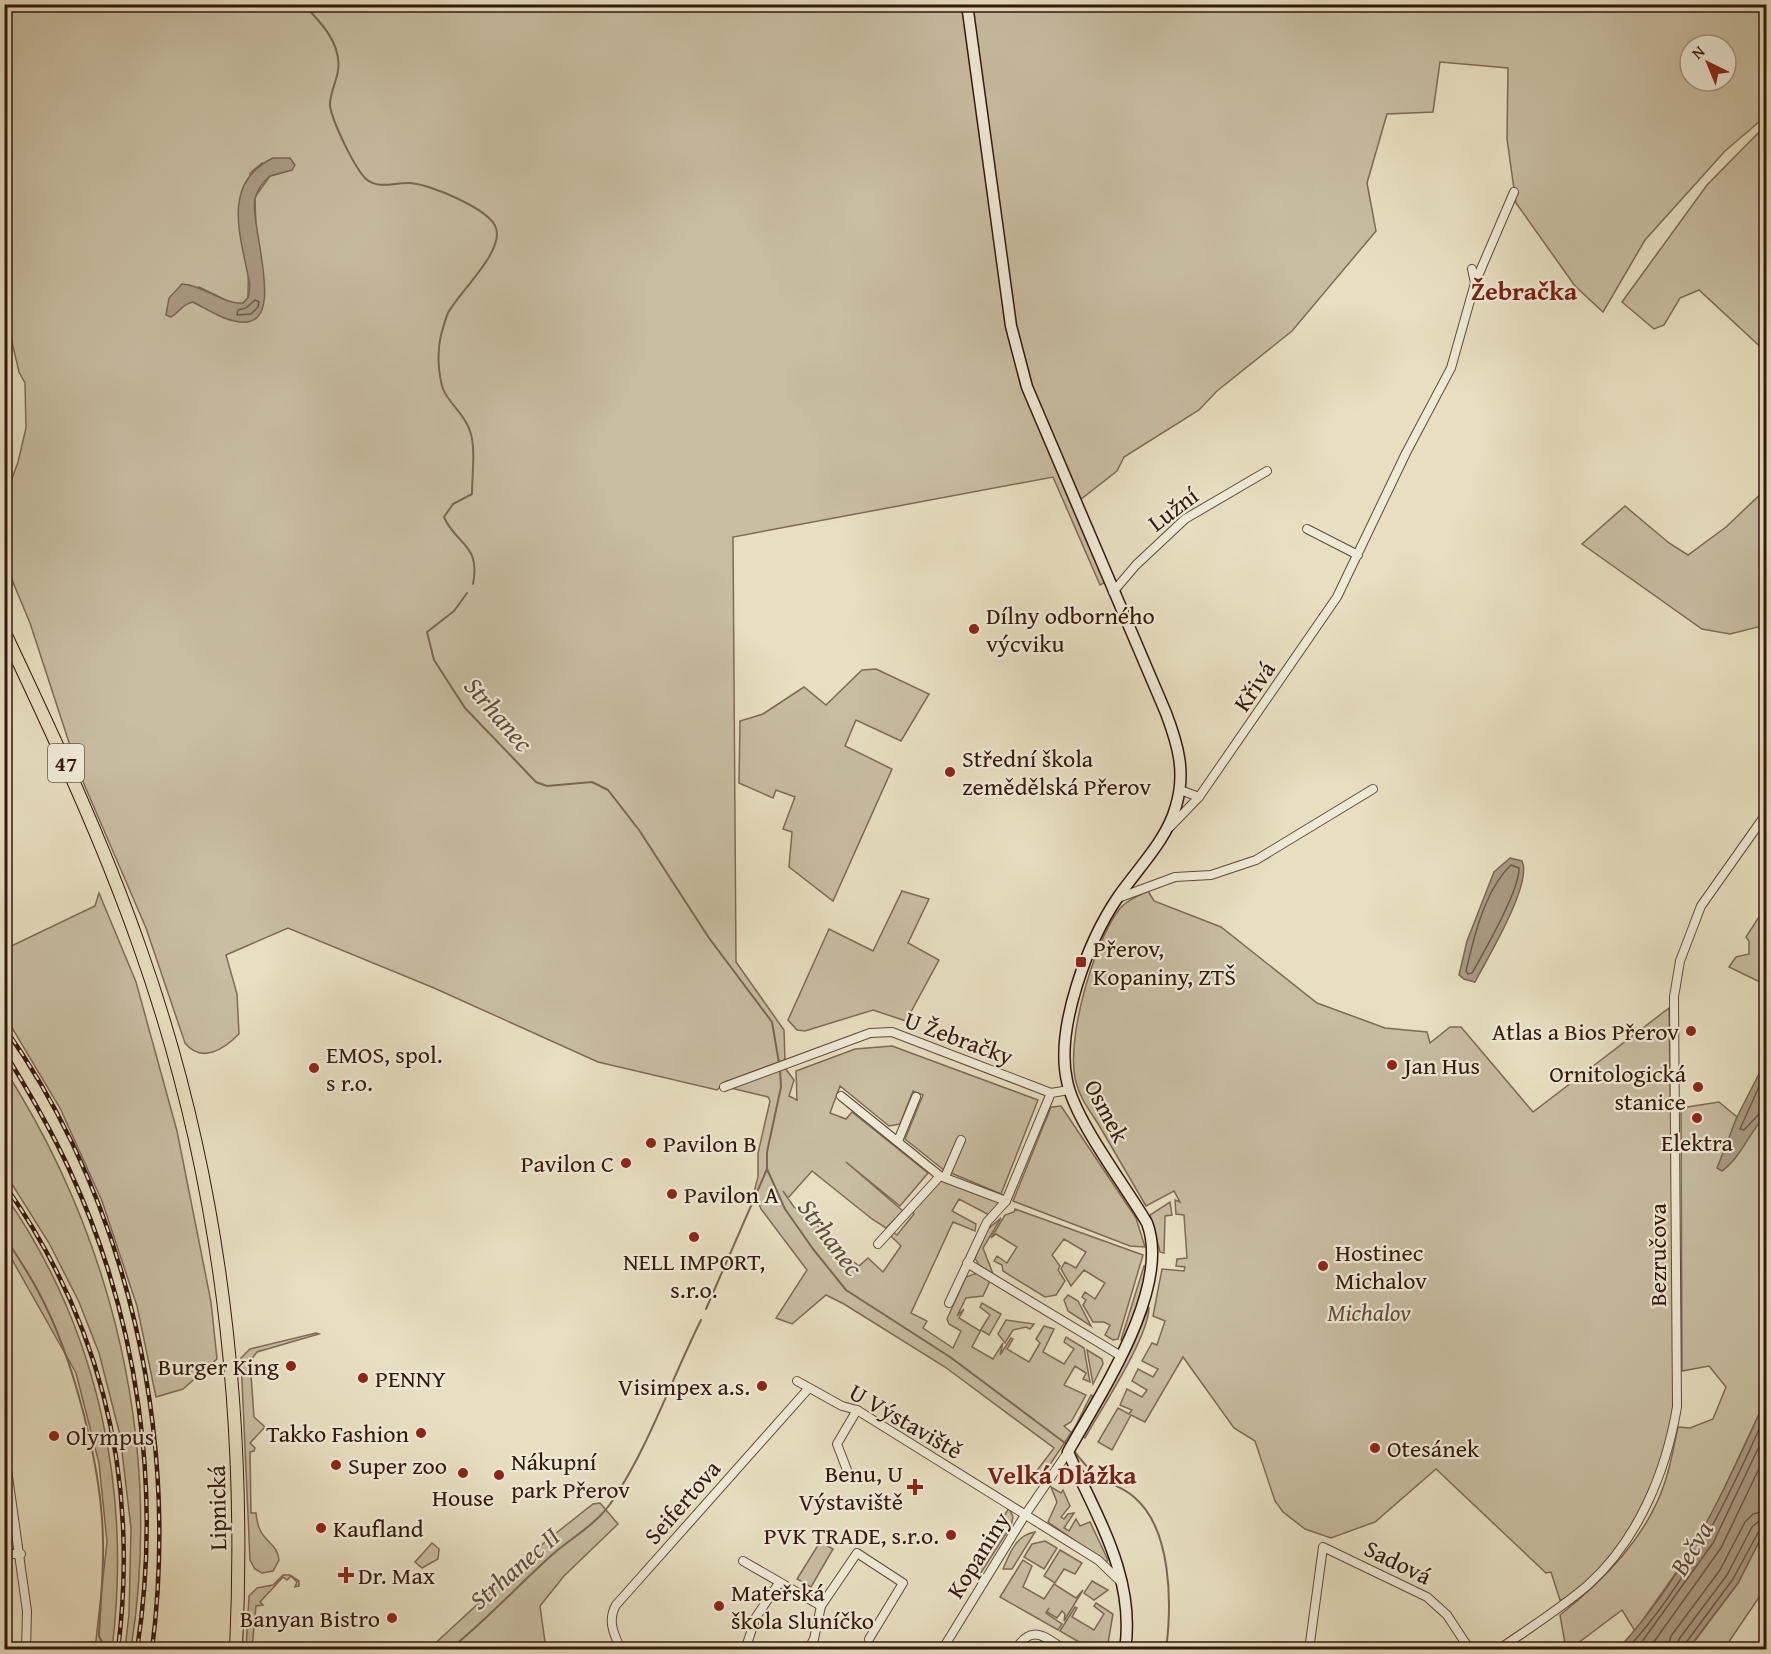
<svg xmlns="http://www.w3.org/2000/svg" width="1771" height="1654" viewBox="0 0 1771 1654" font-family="'Gentium Book Plus',serif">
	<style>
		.green { fill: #c8bda1; stroke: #7e6a56; stroke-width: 1.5; fill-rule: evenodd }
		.water { fill: #aa9b83; stroke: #7a6753; stroke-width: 1.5 }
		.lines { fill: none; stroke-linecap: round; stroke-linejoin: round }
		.shore { stroke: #6e5a48; stroke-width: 1.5 }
		.stream { stroke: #7a6753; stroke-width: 2 }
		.street-casing { stroke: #604a39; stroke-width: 10 }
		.secondary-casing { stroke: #33180c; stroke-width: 13 }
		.primary-casing { stroke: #33180c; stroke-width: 14 }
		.street { stroke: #efead6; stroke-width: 8 }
		.secondary { stroke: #efead6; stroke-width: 10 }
		.primary { stroke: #e7dfc0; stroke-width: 12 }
		.rail-casing { stroke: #33180c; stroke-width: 4.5 }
		.rail { stroke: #efead6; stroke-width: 2; stroke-dasharray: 7; stroke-linecap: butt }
		.poi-dot { fill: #8f2418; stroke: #efead6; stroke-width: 2 }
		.labels { text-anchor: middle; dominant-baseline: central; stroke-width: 4.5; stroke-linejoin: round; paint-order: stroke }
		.shield { fill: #efead6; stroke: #6b5749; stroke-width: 1.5 }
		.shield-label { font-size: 22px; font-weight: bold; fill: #33180c }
		.street-label { font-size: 24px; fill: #33180c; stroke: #efead6 }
		.poi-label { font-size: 24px; fill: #33180c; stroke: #efead6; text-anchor: start }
		.park-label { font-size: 24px; font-style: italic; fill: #604a39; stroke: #efead6 }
		.neighbourhood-label { font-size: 26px; font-weight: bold; fill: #7a1f14; stroke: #efead6 }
		.water-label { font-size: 26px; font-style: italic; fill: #634c3c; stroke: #efead6 }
	</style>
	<rect width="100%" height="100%" fill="#e7dfc0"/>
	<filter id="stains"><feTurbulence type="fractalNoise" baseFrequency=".00333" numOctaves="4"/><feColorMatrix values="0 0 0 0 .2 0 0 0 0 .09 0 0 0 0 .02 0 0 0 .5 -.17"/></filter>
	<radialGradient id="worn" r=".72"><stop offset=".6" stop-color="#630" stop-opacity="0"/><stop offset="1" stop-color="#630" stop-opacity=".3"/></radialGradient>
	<!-- green -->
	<g class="green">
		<path d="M4,5H1766V116L1725,151L1645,240L1603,312L1575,286L1516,203L1507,139L1508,68L1440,62L1433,112L1387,114L1367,183L1376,231L1292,331L1217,391L1199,410L1124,457L1117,471L1080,500L1114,578L1100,585L1053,477L733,537L736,962L784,1030L785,1060L725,1082L717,1090L598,1062L434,988L288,928L226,955L237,994L239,1034C224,1049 202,1064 185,1043L146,928L78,770L30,623L5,563V498L18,462L26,428L25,383L19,372L4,308ZM1690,45H1726V81H1690ZM262,163L284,172L270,176L255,197L256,231L247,322L224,318L193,302L186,303L199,287L234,304L243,303L248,298L250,173Z"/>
		<polygon points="1766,125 1766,352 1699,290 1680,298 1664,325 1654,329 1622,302 1707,185"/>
		<polygon points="1766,489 1766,625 1730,634 1702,629 1582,544 1625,506 1669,543 1688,555 1726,527"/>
		<polygon points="876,669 929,694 901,741 856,720 845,746 892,769 833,901 789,867 792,832 783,829 795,797 776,790 773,798 739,783 740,721 763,714 804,687 826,705 862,670"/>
		<polygon points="902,891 929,899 908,943 939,960 906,1021 873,1010 805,1031 797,1030 788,1020 829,929 873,951"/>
		<path d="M1148,891L1154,901L1221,927L1317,1003L1385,1028L1427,1032L1430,1043L1450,1027H1461L1533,1112L1669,1008L1675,1398C1666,1467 1639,1536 1586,1582C1578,1589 1570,1600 1560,1600L1551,1572L1546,1573L1436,1469L1375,1522L1331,1538L1305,1529L1283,1512L1275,1501L1255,1441L1234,1428L1183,1357L1145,1422L1131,1415L1112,1450L1098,1442L1118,1408L1129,1414L1132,1410L1120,1405L1127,1389L1142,1397L1147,1390L1132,1381L1138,1369L1153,1377L1158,1369L1142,1361L1152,1343L1157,1345L1165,1321L1153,1316L1162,1269L1184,1271L1185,1267L1176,1266L1177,1259L1187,1258L1184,1215L1176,1214L1175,1200L1180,1202L1174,1191L1146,1206C1131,1180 1115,1153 1100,1127C1091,1112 1080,1099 1076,1082C1065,1042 1093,945 1118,911C1125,901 1138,896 1148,891Z"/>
		<polygon points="99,893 136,982 177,1131 211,1302 217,1359 183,1389 156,1397 137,1306 102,1201 60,1108 5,1016 5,949 95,906"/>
		<polygon points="1766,906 1766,985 1729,967 1736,957 1749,954 1749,941 1746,937"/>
		<polygon points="892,1046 1038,1100 1001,1194 951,1173 964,1139 945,1171 905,1139 923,1095 913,1091 900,1124 889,1126 840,1086 830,1113 846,1119 852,1112 928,1173 900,1206 846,1162 903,1211 886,1228 872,1219 812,1171 788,1198 783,1191 794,1207 817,1224 828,1244 830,1243 859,1266 868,1258 883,1272 901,1246 890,1235 893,1232 897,1235 914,1214 911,1210 936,1182 945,1181 1000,1202 991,1216 959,1199 952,1211 976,1224 975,1231 953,1222 911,1313 927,1321 923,1328 953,1348 961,1331 949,1324 947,1319 966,1277 977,1273 990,1281 983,1296 966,1298 957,1316 964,1309 959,1318 980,1331 990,1315 980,1307 982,1303 1001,1314 989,1335 981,1330 972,1347 993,1359 1003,1343 1000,1355 1011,1338 1013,1339 1007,1349 1029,1362 1040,1343 1036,1339 1044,1326 1054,1329 1043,1352 1064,1364 1074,1349 1064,1342 1066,1337 1084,1348 1090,1382 1083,1379 1086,1373 1075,1366 1064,1385 1086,1395 1071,1422 1064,1426 1072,1433 1091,1395 1095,1397 1039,1481 1032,1477 1054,1448 945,1367 844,1304 826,1295 792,1324 776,1318 807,1270 761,1209 754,1192 758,1177 758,1153 770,1101 768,1097 731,1088 785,1068 794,1080 789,1096 797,1100 796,1071 855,1049"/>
		<path d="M4,1068C114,1240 163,1446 131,1649H125L129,1614L131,1528L120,1435L99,1353L79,1302L49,1243L5,1173Z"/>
		<path d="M1719,1102L1737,1117L1732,1130L1735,1158L1751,1131L1766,1114V1399L1702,1536L1635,1631L1622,1610L1570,1649H1566L1560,1615C1604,1580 1647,1537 1665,1482C1671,1464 1674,1445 1678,1427L1690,1428L1713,1419L1726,1387L1709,1366L1682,1371L1681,1108Z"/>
		<polygon points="1061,1106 1136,1218 1145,1247 1130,1246 1013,1201 1051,1107"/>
		<path d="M5,1195C98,1329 132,1489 112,1649H95L107,1542L99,1463L76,1373L5,1247Z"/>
		<polygon points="1170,1202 1172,1215 1165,1216 1164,1253 1160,1252 1150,1215"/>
		<polygon points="1015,1209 1143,1255 1118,1339 1113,1340 1105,1335 1110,1325 1104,1322 1093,1322 1083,1305 1086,1300 1082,1297 1085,1292 1095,1299 1105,1283 1084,1270 1071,1286 1061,1269 1065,1262 1076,1268 1086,1252 1064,1239 1052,1255 1060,1266 1058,1270 1065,1281 1056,1295 1045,1297 1003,1271 1002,1265 994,1261 997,1256 1007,1263 1017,1247 996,1234 991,1238 1005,1215 1014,1212"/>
		<polygon points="1001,1218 983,1248 993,1274 979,1265 975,1258 988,1229"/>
		<polygon points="1144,1266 1148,1267 1140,1301 1124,1342 1121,1340"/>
		<polygon points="1068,1295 1078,1301 1091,1326 1068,1311 1064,1300"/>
		<path d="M1149,1307C1149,1337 1101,1409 1085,1438L1083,1437L1132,1348Z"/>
		<polygon points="1006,1320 1034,1324 1030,1329 1026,1327 1013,1330 1005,1343 998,1334"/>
		<path d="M316,1333L319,1334L257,1352L250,1361L254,1417L265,1427L250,1443L255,1448L254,1451L250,1452L251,1513H256C258,1543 277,1540 279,1560L273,1571L262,1573L255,1569L250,1560L241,1358L250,1349Z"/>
		<polygon points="1087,1350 1102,1359 1103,1364 1093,1384"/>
		<polygon points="1051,1487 1061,1493 1063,1490 1070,1506 1061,1517 1064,1519 1068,1514 1074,1513 1064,1528 1069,1531 1076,1519 1080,1526 1090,1522 1108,1560 1106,1562 1048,1522 1057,1502"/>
		<polygon points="600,1503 618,1524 564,1576 540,1606 546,1649 429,1649 546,1541 593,1504"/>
		<polygon points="1009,1508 1013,1517 1011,1526 977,1579 971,1575 971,1568"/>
		<polygon points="1766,1528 1766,1587 1724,1649 1688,1650 1738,1583"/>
		<path d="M1035,1532L1012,1569H1003C1010,1553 1016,1535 1035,1532Z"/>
		<polygon points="1045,1541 1057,1548 1044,1569 1024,1557 1032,1544"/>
		<polygon points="820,1542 833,1549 811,1587 797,1579"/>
		<polygon points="432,1543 439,1549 438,1559 422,1568 415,1562"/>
		<polygon points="1060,1550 1082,1563 1075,1574 1064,1569 1055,1583 1044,1576"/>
		<polygon points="1023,1560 1032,1566 1023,1587 1044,1599 1054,1584 1076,1598 1083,1590 1064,1621 1065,1614 1062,1611 1057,1618 1047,1612 1049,1608 1046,1613 1062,1624 1058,1630 1000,1597"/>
		<polygon points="283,1575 290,1575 299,1581 299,1586 295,1587 297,1582 291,1576 287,1580 283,1577 260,1602 263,1605 256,1606 252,1649 246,1649 249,1596 257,1588 273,1585"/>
		<polygon points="1092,1581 1108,1590 1094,1600 1084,1593"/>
		<polygon points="1096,1603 1113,1614 1107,1649 1091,1649 1060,1631 1075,1607 1077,1608 1072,1617 1094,1630 1104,1614 1094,1606"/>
	</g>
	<!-- water -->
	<g class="water">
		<path d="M273,158H290L295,165L292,170L270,176C263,182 257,190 255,199C249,225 289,328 240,322C223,320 207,309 193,302C182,304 180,312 171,317L166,315L169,298L182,284C204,285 223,305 243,303L248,298L250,286C242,239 219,184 273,158Z"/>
		<path d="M1510,858L1522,861C1533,883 1487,959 1475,982L1464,979L1459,975L1467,941L1494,872Z"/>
		<path d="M1766,1060V1114C1750,1132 1741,1157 1722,1171L1717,1168L1737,1117Z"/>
		<path d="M1766,1399V1528L1738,1583L1688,1649H1618C1685,1577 1726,1488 1766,1399Z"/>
	</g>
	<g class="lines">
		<!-- shore -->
		<g class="shore">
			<polygon points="255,300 259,302 258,307 251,314 237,315 238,310 246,308"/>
			<path d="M1511,865L1519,868C1520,890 1484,952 1472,973L1468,974L1466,971C1474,936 1485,890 1511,865Z"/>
			<polyline points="1766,1071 1740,1129 1744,1130 1760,1113 1766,1111"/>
			<path d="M1626,1650C1689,1582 1729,1497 1766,1414"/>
			<polyline points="1636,1650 1713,1543 1766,1432"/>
			<polyline points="1648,1650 1721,1548 1766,1454"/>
			<polyline points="1667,1650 1671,1636 1720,1570 1745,1522 1753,1514 1766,1511"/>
			<polyline points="1676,1650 1679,1639 1727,1575 1752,1527 1759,1521 1766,1520"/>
			<polyline points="1684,1650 1685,1644 1733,1579 1759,1531 1766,1528"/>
		</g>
		<!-- stream -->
		<g class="stream">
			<path d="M303,4C320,21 342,44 338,70C337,81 329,95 330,106C333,123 354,167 366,179C379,190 395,182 410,183C429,184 490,209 496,228C504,252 459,292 448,313C445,320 443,328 441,335C437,351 438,373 443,389C449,404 465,414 470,431C476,448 472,475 472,494L453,504L444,517C456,545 481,544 473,584"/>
			<polyline points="467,593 454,611 427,632 434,660 465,708 536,782 547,786 592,782 608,790 639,830 709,938 772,1022 779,1063"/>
			<polyline points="780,1069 781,1087 767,1152 767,1169 785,1209 813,1249 846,1290 950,1357 1069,1446"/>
			<path d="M4,1236C16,1254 28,1272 38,1291C73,1356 102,1466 103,1541C104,1572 100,1605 99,1636L106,1650"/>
			<polyline points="706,1309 767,1169"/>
			<path d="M1073,1450C1081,1459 1090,1473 1102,1479C1113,1485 1124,1488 1134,1497C1172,1529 1172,1604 1166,1650"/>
			<path d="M449,1650C486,1621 517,1586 553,1554C574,1536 597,1524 613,1500C650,1444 671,1380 701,1320"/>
		</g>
		<defs>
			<g id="street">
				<polyline points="1475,283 1514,192"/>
				<polyline points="1307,529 1358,555"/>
				<polyline points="1113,592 1136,565 1185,519 1267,471"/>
				<polyline points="1180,790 1199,797"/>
				<polyline points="1170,827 1199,797 1337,597 1406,453 1451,368 1475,283 1472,269"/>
				<polyline points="1118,898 1175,877 1211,875 1256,860 1373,789"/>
				<polyline points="724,1087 870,1033 892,1032 1051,1093"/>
				<polyline points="841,1096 940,1176"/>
				<polyline points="898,1141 916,1097"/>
				<polyline points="945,1177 961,1140"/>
				<polyline points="878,1244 940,1176 1006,1201"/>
				<polyline points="967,1263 1121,1356"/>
				<polyline points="949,1303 987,1222 1006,1201 1051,1093 1069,1090"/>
				<polyline points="797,1381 842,1406 857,1410 1098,1560 1120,1581"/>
				<polyline points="4,1448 27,1611 26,1650"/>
				<polyline points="847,1470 837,1444 857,1410"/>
				<polyline points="4,1554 21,1554"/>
				<polyline points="743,1561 821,1606"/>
				<path d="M621,1650C614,1634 607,1621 616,1605L809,1388"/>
				<polyline points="745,1650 756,1617 779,1583"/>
				<polyline points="808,1650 814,1639 821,1606 857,1553 903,1583 869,1639"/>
				<polyline points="942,1650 1025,1515 1068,1452"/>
				<path d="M1015,1650C1032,1623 1045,1637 1065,1650"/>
				<polyline points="1309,1650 1323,1547 1427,1597 1447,1615 1470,1650"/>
				<path d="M1498,1650C1528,1629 1560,1609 1588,1585C1638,1540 1666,1472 1677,1407L1674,997L1680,961L1701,906L1766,814"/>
			</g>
			<path id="secondary" d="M967,4L1011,326L1027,387L1166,713C1178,745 1186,772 1176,806C1167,840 1138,868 1118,897C1088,941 1055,1028 1067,1081C1075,1121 1125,1185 1147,1223C1172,1288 1099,1396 1068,1452C1096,1516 1136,1577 1125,1650"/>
			<path id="primary" d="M4,631C53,735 102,839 140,948C220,1173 247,1413 236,1650"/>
		</defs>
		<!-- street casing -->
		<use href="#street" class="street-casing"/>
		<!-- secondary casing -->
		<use href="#secondary" class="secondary-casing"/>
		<!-- primary casing -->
		<use href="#primary" class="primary-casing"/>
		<!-- street -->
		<use href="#street" class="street"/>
		<!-- secondary -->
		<use href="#secondary" class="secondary"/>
		<!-- primary -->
		<use href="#primary" class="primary"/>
		<defs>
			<g id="rail">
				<path d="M4,1027C130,1205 179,1436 152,1650"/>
				<path d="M4,1051C28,1091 51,1129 70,1171C138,1318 162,1489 137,1650"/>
				<path d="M4,1184C103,1324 139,1480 118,1650"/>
			</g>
		</defs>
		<!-- rail casing -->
		<use href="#rail" class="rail-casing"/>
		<!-- rail -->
		<use href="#rail" class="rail"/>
	</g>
	<!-- markers -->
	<g class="poi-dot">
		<circle cx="974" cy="629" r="6"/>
		<circle cx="950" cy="772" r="6"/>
		<rect x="1075" y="956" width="12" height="12" rx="3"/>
		<circle cx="1691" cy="1031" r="6"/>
		<circle cx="1392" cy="1065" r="6"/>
		<circle cx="314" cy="1068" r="6"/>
		<circle cx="1698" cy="1087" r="6"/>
		<circle cx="1697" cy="1118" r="6"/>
		<circle cx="651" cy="1143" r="6"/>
		<circle cx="626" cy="1163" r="6"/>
		<circle cx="672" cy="1194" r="6"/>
		<circle cx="694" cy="1237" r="6"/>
		<circle cx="1323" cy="1266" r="6"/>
		<circle cx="291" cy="1366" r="6"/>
		<circle cx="363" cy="1378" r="6"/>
		<circle cx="762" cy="1386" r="6"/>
		<circle cx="421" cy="1433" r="6"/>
		<circle cx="54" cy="1436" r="6"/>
		<circle cx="1375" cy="1448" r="6"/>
		<circle cx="336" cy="1465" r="6"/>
		<circle cx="463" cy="1473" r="6"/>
		<circle cx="499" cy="1475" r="6"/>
		<path d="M912 1478h6v6h6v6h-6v6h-6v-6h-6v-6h6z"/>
		<circle cx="321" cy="1528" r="6"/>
		<circle cx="951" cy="1535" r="6"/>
		<path d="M343 1566h6v6h6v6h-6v6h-6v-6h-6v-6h6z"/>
		<circle cx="719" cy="1606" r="6"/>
		<circle cx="392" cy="1618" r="6"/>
	</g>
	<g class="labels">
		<!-- shield labels -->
		<rect class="shield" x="48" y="744" width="36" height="38" rx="4.5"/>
		<g class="shield-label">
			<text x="66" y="763">47</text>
		</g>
		<!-- street labels -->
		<g class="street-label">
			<text transform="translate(1173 509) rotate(-37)">Lužní</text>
			<text transform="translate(1254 686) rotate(-56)">Křivá</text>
			<text transform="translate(959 1038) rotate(20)">U Žebračky</text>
			<text transform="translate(1107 1111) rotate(62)">Osmek</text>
			<text transform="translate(1657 1255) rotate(-90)">Bezručova</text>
			<text transform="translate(906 1421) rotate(30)">U Výstaviště</text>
			<text transform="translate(682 1502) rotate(-49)">Seifertova</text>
			<text transform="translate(217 1508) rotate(-91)">Lipnická</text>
			<text transform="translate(978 1555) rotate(-58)">Kopaniny</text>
			<text transform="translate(1398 1562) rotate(26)">Sadová</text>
		</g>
		<!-- poi labels -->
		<g class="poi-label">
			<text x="986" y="615">Dílny odborného<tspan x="986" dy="28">výcviku</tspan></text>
			<text x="962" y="758">Střední škola<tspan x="962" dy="28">zemědělská Přerov</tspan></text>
			<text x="1093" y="948">Přerov,<tspan x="1093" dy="28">Kopaniny, ZTŠ</tspan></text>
			<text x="1679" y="1031" text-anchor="end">Atlas a Bios Přerov</text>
			<text x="326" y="1054">EMOS, spol.<tspan x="326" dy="28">s r.o.</tspan></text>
			<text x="1404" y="1065">Jan Hus</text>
			<text x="1686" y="1073" text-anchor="end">Ornitologická<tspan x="1686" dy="28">stanice</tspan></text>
			<text x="1697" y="1142" text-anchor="middle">Elektra</text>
			<text x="663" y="1143">Pavilon B</text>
			<text x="614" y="1163" text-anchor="end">Pavilon C</text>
			<text x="684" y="1194">Pavilon A</text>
			<text x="1335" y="1252">Hostinec<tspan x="1335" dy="28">Michalov</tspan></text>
			<text x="694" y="1261" text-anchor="middle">NELL IMPORT,<tspan x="694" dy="28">s.r.o.</tspan></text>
			<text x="279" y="1366" text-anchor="end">Burger King</text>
			<text x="375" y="1378">PENNY</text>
			<text x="750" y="1386" text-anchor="end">Visimpex a.s.</text>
			<text x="409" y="1433" text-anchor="end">Takko Fashion</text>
			<text x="66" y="1436">Olympus</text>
			<text x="1387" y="1448">Otesánek</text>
			<text x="511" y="1461">Nákupní<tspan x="511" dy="28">park Přerov</tspan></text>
			<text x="348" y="1465">Super zoo</text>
			<text x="903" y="1473" text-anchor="end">Benu, U<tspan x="903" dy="28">Výstaviště</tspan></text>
			<text x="463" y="1497" text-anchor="middle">House</text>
			<text x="333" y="1528">Kaufland</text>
			<text x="939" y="1535" text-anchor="end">PVK TRADE, s.r.o.</text>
			<text x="358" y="1575">Dr. Max</text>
			<text x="731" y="1592">Mateřská<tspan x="731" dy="28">škola Sluníčko</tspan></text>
			<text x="380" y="1618" text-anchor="end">Banyan Bistro</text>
		</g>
		<!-- park labels -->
		<g class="park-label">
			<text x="1369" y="1312">Michalov</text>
		</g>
		<!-- neighbourhood labels -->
		<g class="neighbourhood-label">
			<text x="1524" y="290">Žebračka</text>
			<text x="1062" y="1474">Velká Dlážka</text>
		</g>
		<!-- water labels -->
		<g class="water-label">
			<text transform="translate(499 714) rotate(49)">Strhanec</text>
			<text transform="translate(831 1237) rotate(53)">Strhanec</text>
			<text transform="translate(1691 1548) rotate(-59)">Bečva</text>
			<text transform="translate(514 1568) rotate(-41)">Strhanec II</text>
		</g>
	</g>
	<!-- margin -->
	<rect width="1771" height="1654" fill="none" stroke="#e7dfc0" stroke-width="24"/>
	<rect x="6" y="6" width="1759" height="1642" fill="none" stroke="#33180c" stroke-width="3"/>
	<rect x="12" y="12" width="1747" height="1630" fill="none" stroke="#33180c" stroke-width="1.5"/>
	<!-- north arrow -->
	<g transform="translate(1708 63) rotate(317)"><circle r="28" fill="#efead6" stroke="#a49685" stroke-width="1.5"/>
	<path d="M0-4.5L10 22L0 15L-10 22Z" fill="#8f2418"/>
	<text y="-9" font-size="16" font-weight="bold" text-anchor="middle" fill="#33180c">N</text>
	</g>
	<rect width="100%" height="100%" filter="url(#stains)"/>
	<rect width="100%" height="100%" fill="url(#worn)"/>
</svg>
